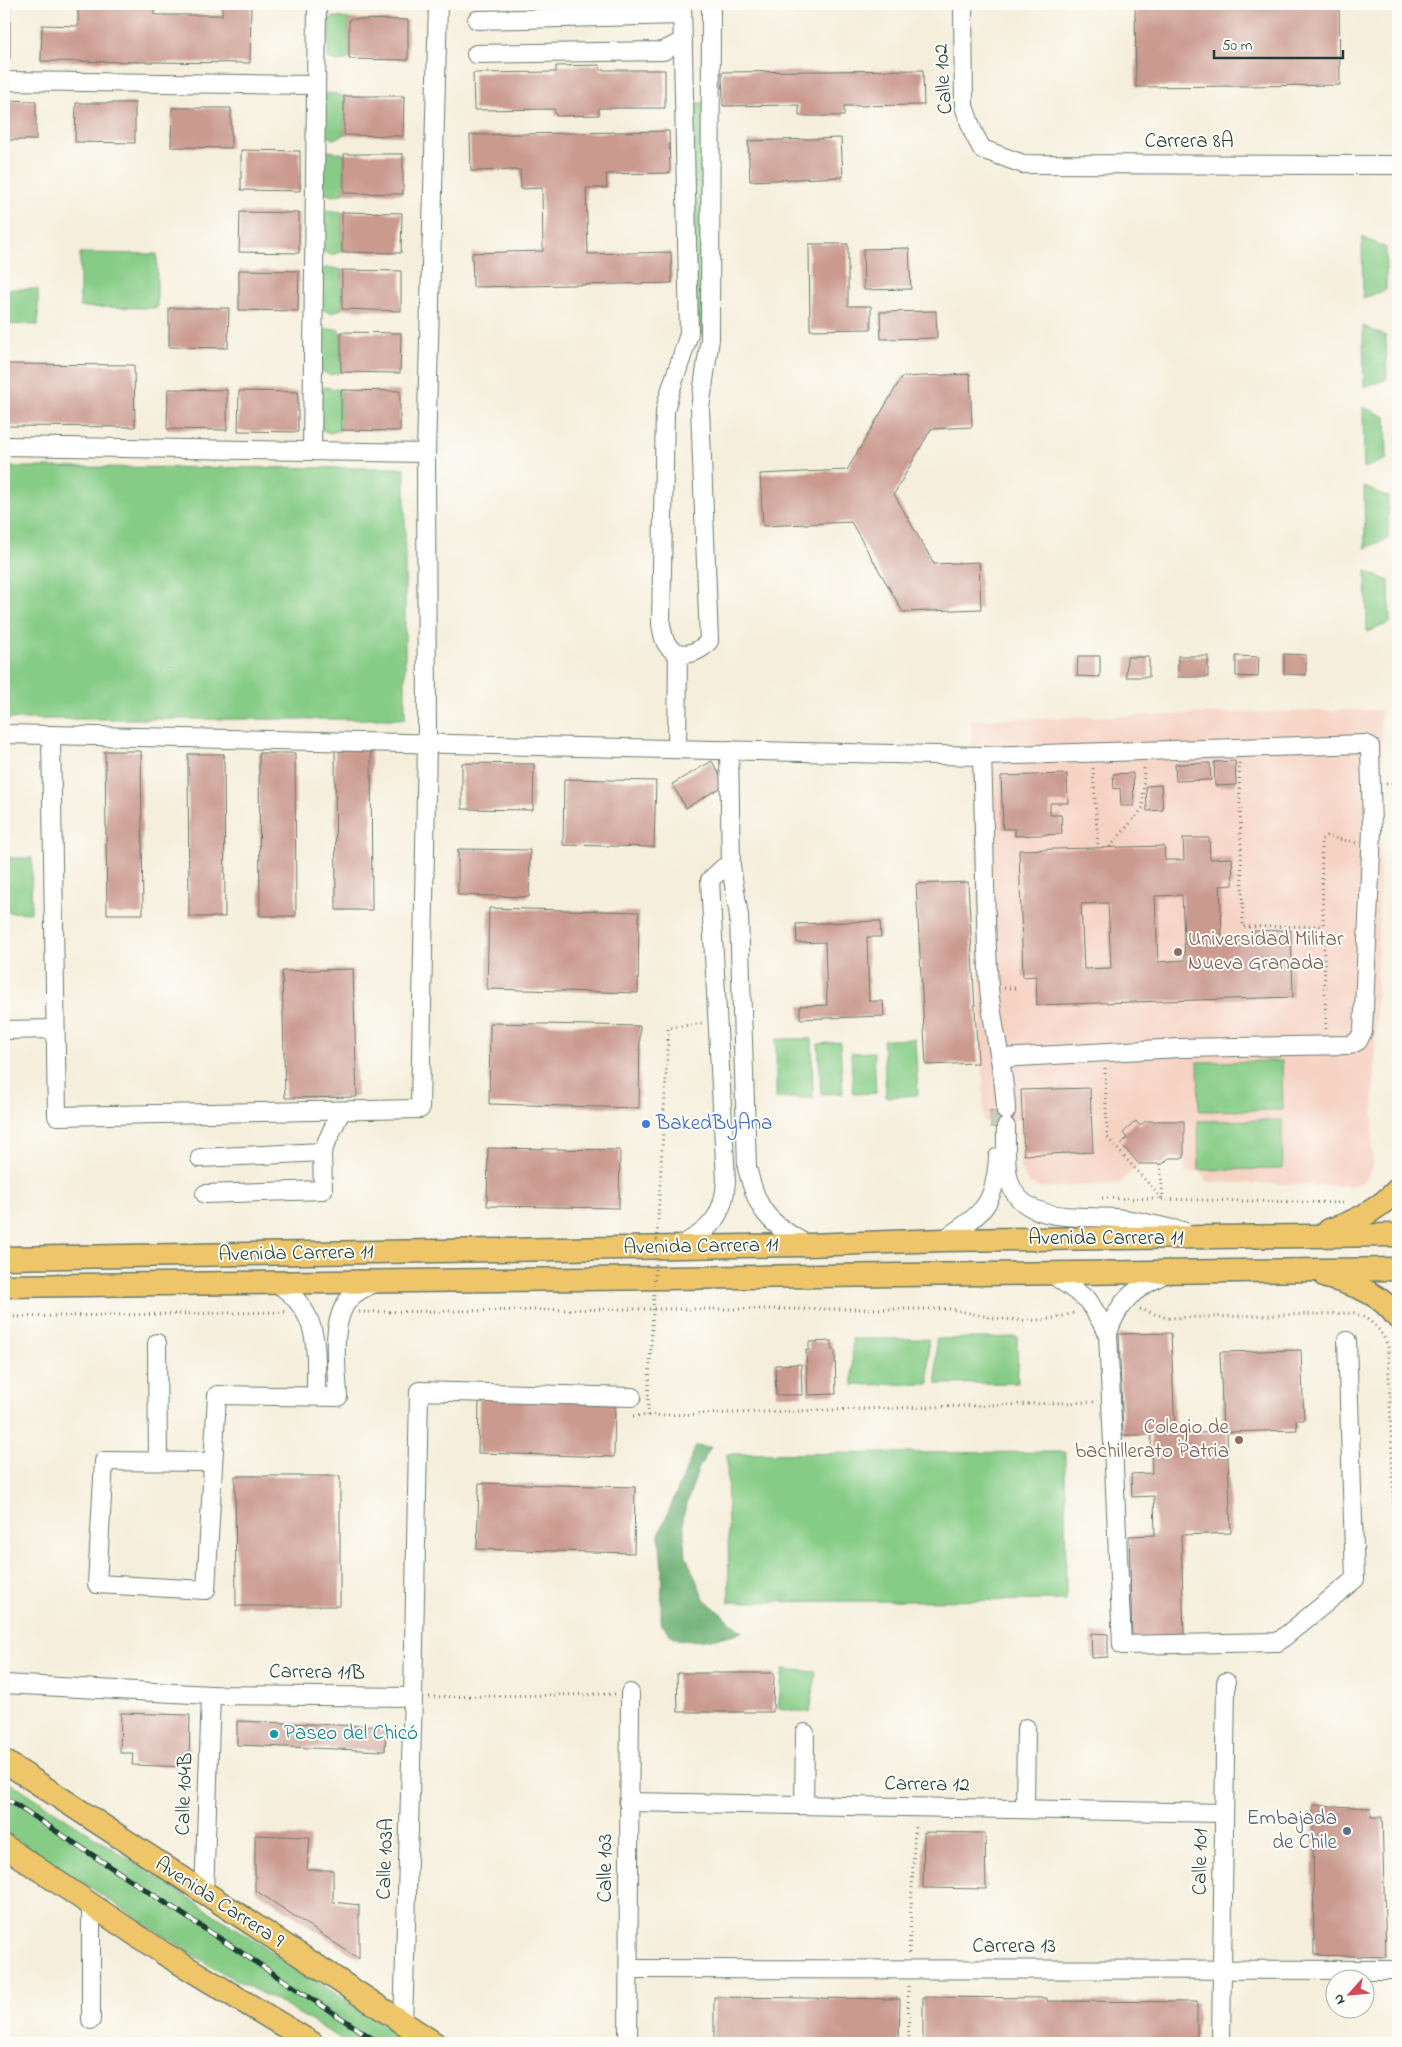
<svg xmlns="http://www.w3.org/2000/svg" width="1402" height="2047" viewBox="0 0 1402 2047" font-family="'Indie Flower',sans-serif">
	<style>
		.built { fill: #f6d2c3 }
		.green { fill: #86cc86; stroke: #52845d }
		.forest { fill: #6cb073; stroke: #467654 }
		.building { fill: #ca9a8f; fill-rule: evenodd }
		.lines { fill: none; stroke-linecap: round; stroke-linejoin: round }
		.minor-tunnel { stroke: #cacbba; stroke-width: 18; stroke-dasharray: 18 9; stroke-linecap: butt }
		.minor-casing { stroke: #6a7b6e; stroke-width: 20 }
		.major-casing { stroke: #6a7b6e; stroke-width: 25 }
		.path { stroke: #6a7b6e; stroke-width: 3; stroke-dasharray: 1 4; stroke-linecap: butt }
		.minor { stroke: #fff; stroke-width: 18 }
		.major { stroke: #eec569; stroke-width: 22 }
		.rail-casing { stroke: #1f3d34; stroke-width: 5.5 }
		.rail { stroke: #fdfcf7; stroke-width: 4; stroke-dasharray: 11; stroke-linecap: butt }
		.path-bridge { stroke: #6a7b6e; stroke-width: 3; stroke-dasharray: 1 4; stroke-linecap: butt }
		.education-dot { fill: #8d6e63; stroke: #fdfcf7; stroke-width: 2 }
		.shop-dot { fill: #3f7fe0; stroke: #fdfcf7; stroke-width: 2 }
		.culture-dot { fill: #0f9aa8; stroke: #fdfcf7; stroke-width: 2 }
		.service-dot { fill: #5c6f8a; stroke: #fdfcf7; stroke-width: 2 }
		.labels { text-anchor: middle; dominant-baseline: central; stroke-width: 4; stroke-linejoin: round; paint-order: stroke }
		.street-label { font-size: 21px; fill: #1f3d34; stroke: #fdfcf7 }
		.education-label { font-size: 21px; fill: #785e54; stroke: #fdfcf7; text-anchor: start }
		.shop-label { font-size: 21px; fill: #366cbe; stroke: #fdfcf7; text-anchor: start }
		.culture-label { font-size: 21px; fill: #0d838f; stroke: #fdfcf7; text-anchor: start }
		.service-label { font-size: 21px; fill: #4e5e75; stroke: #fdfcf7; text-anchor: end }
	</style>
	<rect width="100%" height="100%" fill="#fdfcf7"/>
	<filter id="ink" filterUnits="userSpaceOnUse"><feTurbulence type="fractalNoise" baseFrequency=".02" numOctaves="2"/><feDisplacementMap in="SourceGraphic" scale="10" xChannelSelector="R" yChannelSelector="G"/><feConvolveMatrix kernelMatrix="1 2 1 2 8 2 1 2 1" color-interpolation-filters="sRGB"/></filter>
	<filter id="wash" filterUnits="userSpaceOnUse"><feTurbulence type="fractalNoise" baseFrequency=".0096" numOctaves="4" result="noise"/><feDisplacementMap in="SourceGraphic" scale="20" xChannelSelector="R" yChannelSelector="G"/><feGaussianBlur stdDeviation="1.12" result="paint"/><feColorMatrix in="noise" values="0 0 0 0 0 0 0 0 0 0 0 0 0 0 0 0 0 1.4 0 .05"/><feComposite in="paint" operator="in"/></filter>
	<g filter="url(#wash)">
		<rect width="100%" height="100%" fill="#f5eedb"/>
		<!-- built -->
		<polygon class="built" points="1354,710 1381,710 1382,784 1372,1167 1369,1175 1362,1182 1350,1186 1209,1182 1199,1172 1185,1172 1184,1158 1169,1158 1163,1164 1139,1164 1119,1184 1038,1188 1028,1183 1020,1168 1020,1120 984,1122 971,720"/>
		<!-- green -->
		<g class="green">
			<polygon points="334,17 349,19 349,59 338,62 328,58 329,19"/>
			<polygon points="330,93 344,96 344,135 333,139 324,135 324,95"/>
			<polygon points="688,103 706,103 706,334 692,334"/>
			<polygon points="329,151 344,154 344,193 333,196 323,193 324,153"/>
			<polygon points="327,210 342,212 342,252 331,255 322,251 322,212"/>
			<polygon points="1362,237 1386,248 1386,290 1363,298"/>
			<polygon points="80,253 157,254 157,308 80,307"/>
			<polygon points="327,267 342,270 342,309 331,313 321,309 322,270"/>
			<polygon points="4,289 38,289 38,325 4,324"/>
			<polygon points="1363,326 1386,336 1387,379 1364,387"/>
			<polygon points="327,329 337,329 341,332 341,372 330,375 321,371 321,332"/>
			<polygon points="326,387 341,390 341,430 330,433 320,429 321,389"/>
			<polygon points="1363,407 1386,417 1387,459 1364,468"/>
			<polygon points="4,467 405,468 405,719 4,719"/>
			<polygon points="1364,487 1388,497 1388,539 1365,548"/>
			<polygon points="1366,571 1389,581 1390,623 1367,632"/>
			<polygon points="4,858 32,858 31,913 4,912"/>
			<polygon points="776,1039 812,1039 813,1098 776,1098"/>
			<polygon points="915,1039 918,1095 886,1097 883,1040"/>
			<polygon points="840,1042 843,1093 821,1094 818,1044"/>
			<polygon points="874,1052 876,1093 853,1094 851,1053"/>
			<polygon points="1282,1061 1283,1110 1199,1111 1198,1062"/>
			<polygon points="1282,1120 1283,1169 1199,1170 1198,1121"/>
			<polygon points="1017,1337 1018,1383 937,1384 936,1339"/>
			<polygon points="852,1339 928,1339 929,1384 853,1385"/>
			<polygon points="1065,1452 1066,1600 729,1602 727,1454"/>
			<polygon points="783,1669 816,1672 810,1713 778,1708"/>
			<polygon points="4,1778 47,1806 412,2043 348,2043 284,2005 215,1969 4,1831"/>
		</g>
		<!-- forest -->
		<path class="forest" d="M696,1446L711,1447L698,1469L683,1516L686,1556L704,1599L742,1632C727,1636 685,1647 672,1636C668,1633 665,1627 661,1624L662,1568L659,1534Z"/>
		<g id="blocks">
			<!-- building -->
			<g class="building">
				<rect x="4" y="4" width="6" height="54"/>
				<polygon points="78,4 154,4 154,15 222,15 222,4 251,4 250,63 41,61 42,25 78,26"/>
				<polygon points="1135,4 1339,4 1340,85 1136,87"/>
				<polygon points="349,19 408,20 408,60 349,59"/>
				<polygon points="599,65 600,70 665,70 665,108 599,108 599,115 556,116 554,109 474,110 473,73 556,72 556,66"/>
				<polygon points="923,70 924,105 844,106 844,116 799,116 799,105 723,106 722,72"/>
				<polygon points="344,96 404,96 403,136 344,135"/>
				<polygon points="4,100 36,101 36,140 4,140"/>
				<polygon points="76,103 135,103 135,143 75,142"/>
				<polygon points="172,108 231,108 231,148 171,147"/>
				<polygon points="669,131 670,173 606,174 607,188 586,188 588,254 671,252 672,283 473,287 472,253 543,251 542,188 521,189 520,170 471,171 470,135"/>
				<polygon points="841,138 843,177 750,181 748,141"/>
				<polygon points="241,150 300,151 300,191 241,190"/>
				<polygon points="344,154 403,154 403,194 344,193"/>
				<polygon points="240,212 299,213 299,253 239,252"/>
				<polygon points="342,212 402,213 401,253 342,252"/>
				<polygon points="809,244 848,244 848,306 871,306 871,329 810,330"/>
				<polygon points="909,248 911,289 864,290 863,249"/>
				<polygon points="239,270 299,271 298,311 239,310"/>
				<polygon points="342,270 401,271 401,311 342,309"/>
				<polygon points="169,308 229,308 228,348 169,347"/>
				<polygon points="936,311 937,338 881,339 880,312"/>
				<polygon points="341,332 401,333 400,373 341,372"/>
				<polygon points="4,364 134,365 135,427 4,426"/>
				<polygon points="970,374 972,427 931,429 894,494 934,564 979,562 981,609 903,612 851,522 763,526 760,474 847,470 902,377"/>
				<polygon points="168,389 227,390 227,430 167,429"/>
				<polygon points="341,390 400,391 400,431 341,430"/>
				<polygon points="239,391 298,392 298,432 238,431"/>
				<polygon points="1284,654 1306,655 1306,675 1284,674"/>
				<polygon points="1078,656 1100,656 1100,677 1077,676"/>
				<rect x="1178" y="656" width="30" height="21"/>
				<polygon points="1236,656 1259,657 1258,677 1236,676"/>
				<polygon points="1127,657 1149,657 1149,677 1126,677"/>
				<polygon points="371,747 372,910 336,910 335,748"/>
				<polygon points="105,751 141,751 143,914 107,914"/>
				<polygon points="259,753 295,753 296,916 260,916"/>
				<polygon points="188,754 224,754 225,917 189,917"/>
				<polygon points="712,761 725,785 686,808 672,784"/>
				<polygon points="1235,761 1236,785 1215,786 1214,762"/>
				<polygon points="462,763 534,764 533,810 462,809"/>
				<polygon points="1210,763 1211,780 1176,781 1175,764"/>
				<polygon points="1133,773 1134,806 1121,806 1120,788 1114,789 1113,774"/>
				<polygon points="1067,774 1068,803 1050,803 1050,815 1061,815 1062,834 1015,836 1015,829 1003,829 1001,776"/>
				<polygon points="564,779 656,781 654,847 563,845"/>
				<polygon points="1161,785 1163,810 1147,811 1146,786"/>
				<path d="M1183,838H1209L1210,859L1232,858L1233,885L1220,886L1222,938L1253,937V931L1291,930L1293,997L1037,1005L1036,976L1023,977L1019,850L1164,846L1165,860H1184ZM1182,895L1185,960L1158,962L1155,896ZM1108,903L1111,968L1084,969L1081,904Z"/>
				<polygon points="458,849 530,850 529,897 458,895"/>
				<polygon points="968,882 978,1063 926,1065 916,884"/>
				<polygon points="489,908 639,912 638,993 487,989"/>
				<polygon points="880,921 881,937 867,937 869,1001 883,1001 884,1016 800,1019 800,1006 827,1005 825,942 797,943 796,924"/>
				<polygon points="353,969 357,1097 285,1098 282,971"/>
				<polygon points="490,1023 640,1026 639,1108 489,1104"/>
				<polygon points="1090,1088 1093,1152 1024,1155 1021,1090"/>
				<polygon points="990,1111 1010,1111 1010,1127 991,1127"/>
				<polygon points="1136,1121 1140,1126 1146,1121 1184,1121 1184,1158 1169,1158 1163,1164 1139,1164 1121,1144 1127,1138 1123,1133"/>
				<polygon points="488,1148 620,1150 619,1208 487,1206"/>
				<polygon points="1171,1333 1175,1434 1223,1432 1220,1352 1301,1350 1304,1420 1296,1420 1297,1430 1227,1432 1231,1533 1181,1535 1184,1636 1132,1638 1129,1536 1155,1535 1154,1496 1132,1497 1131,1474 1152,1473 1151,1435 1123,1435 1119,1334"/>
				<polygon points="832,1341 832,1350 835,1350 836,1394 808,1395 806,1350 809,1350 809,1342"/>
				<polygon points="801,1364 802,1395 776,1395 775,1365"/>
				<polygon points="479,1398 615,1401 614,1457 478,1453"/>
				<polygon points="235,1476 340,1476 340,1606 236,1606"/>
				<polygon points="479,1483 635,1487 634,1553 477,1549"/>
				<polygon points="1091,1633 1108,1634 1108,1657 1092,1658"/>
				<polygon points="677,1673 774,1673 773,1712 678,1712"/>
				<polygon points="121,1713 190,1715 189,1767 132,1765 133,1753 120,1753"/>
				<polygon points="237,1721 386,1727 385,1751 237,1745"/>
				<polygon points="1313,1805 1371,1808 1371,1817 1382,1817 1386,1957 1314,1955"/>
				<polygon points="924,1832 985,1833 986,1889 923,1888"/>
				<polygon points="255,1835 310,1837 307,1870 333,1870 333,1902 359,1905 359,1959 255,1890"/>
				<polygon points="714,1997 900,1999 899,2043 714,2043"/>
				<polygon points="923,1997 1047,1998 1047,2001 1197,2002 1197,2043 923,2043"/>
			</g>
		</g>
	</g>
	<g filter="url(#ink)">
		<use href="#blocks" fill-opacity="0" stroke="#6a7b6e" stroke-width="1"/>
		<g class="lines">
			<!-- minor-tunnel -->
			<polyline class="minor-tunnel" points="998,1111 999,1127"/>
			<defs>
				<g id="minor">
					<path d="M682,4L689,333C682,360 671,384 665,411L661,624C662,630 663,638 666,643C677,661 698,654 709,641L700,408L710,339L711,4"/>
					<polyline points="963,4 964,106 973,132 982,149 1023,164 1398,165"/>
					<polyline points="477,20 682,15"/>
					<polyline points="476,54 663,51 683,41"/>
					<polyline points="4,81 315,85"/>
					<polyline points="4,446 426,453"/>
					<polyline points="312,450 317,4"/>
					<polyline points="4,734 982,756 1365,744 1370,746 1372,830 1363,1031 1358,1041 1350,1045 1179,1048 1001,1058"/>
					<polyline points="51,735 57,1116 420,1109 427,743 426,453 438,4"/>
					<polyline points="677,749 678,653"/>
					<path d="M729,750L731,866L739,916L747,1167C757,1211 768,1223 808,1245"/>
					<path d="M982,756C985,833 984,910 989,987C992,1029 1005,1069 1006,1111"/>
					<polyline points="4,1030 54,1029"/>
					<path d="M1006,1127C1006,1143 1005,1160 1008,1176C1018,1225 1079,1215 1116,1218C1138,1220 1161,1227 1183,1231"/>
					<polyline points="200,1158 322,1152 341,1111"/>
					<polyline points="205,1194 323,1190 322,1152"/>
					<path d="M943,1240C982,1213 995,1207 998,1157"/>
					<path d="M679,1246C710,1231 724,1216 726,1181L710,880L723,868L731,866"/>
					<path d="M1166,1273C1135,1289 1119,1299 1108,1333L1122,1645L1278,1642L1355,1579L1347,1341"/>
					<polyline points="1052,1274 1088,1300 1108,1333"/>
					<path d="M277,1283C321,1313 316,1348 316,1396"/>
					<polyline points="157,1343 158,1461"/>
					<path d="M213,1462L104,1461L97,1584L206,1590L217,1395L338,1397C337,1368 329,1321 350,1298C357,1291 367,1286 376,1282"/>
					<polyline points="4,1684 211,1695 413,1697"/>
					<polyline points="628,1802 1224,1813"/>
					<polyline points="804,1805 805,1733"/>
					<polyline points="1025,1809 1026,1728"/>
					<polyline points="204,1894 211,1695"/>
					<polyline points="629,1969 1398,1970"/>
					<polyline points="91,2020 91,1905"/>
					<polyline points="403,2023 413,1697 419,1391 632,1397"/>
					<polyline points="628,2043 630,1693"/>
					<polyline points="1221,2043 1226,1682"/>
				</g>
				<g id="major">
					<path d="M1329,1230C1354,1223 1380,1208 1398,1189"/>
					<polyline points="4,1258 808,1245 943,1240 1398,1235"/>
					<path d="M1326,1277C1355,1285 1379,1292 1398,1318"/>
					<polyline points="4,1286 1398,1269"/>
					<polyline points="4,1761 434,2043"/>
					<polyline points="4,1846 163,1953 312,2043"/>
				</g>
			</defs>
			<!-- minor casing -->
			<use href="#minor" class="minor-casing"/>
			<!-- major casing -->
			<use href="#major" class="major-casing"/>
			<!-- path -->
			<g class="path">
				<polyline points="1239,763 1243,927 1324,926"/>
				<polyline points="1093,768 1098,847"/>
				<polyline points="1386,784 1398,783"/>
				<polyline points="1110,847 1143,808 1144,767"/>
				<polyline points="1004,988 1019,988"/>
				<polyline points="1326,1029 1321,840 1326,836 1356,843"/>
				<polyline points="668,1040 668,1028 703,1023"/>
				<polyline points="1105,1068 1107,1137 1162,1199"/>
				<polyline points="1160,1164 1163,1198"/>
				<polyline points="1395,1170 1398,1160"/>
				<polyline points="1102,1198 1346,1203"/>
				<path d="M1140,1309L1167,1318L1354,1313C1371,1319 1382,1330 1388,1347L1398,1621"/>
				<path d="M359,1312L628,1309H952C993,1319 1035,1327 1076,1312"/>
				<polyline points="4,1317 286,1312"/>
				<polyline points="633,1416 1094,1402"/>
				<polyline points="648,1416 648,1404"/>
				<polyline points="429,1697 615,1694"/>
				<polyline points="909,1953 915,1824"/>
				<polyline points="908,1986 909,2043"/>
			</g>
			<!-- minor -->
			<use href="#minor" class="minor"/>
			<!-- major -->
			<use href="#major" class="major"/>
			<defs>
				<polyline id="rail" points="4,1797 379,2043"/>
			</defs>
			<!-- rail casing -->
			<use href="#rail" class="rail-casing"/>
			<!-- rail -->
			<use href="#rail" class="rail"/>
			<!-- path-bridge -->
			<polyline class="path-bridge" points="648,1400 668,1040"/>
		</g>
	</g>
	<!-- markers -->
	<g class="education-dot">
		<circle cx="1178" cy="952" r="5"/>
		<circle cx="1239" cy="1440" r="5"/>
	</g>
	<circle class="shop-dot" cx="646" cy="1124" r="5"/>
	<circle class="culture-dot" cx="274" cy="1734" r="5"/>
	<circle class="service-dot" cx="1347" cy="1831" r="5"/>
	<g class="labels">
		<!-- street labels -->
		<g class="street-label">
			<text transform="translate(944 79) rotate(-94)">Calle 102</text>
			<text x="1189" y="142">Carrera 8A</text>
			<text x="1106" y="1239">Avenida Carrera 11</text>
			<text transform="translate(701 1247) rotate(-1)">Avenida Carrera 11</text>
			<text transform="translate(296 1254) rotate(-1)">Avenida Carrera 11</text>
			<text transform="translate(317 1673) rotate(1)">Carrera 11B</text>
			<text transform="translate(927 1785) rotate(1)">Carrera 12</text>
			<text transform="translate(185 1794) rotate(-88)">Calle 104B</text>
			<text transform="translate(386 1859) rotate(-88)">Calle 103A</text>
			<text transform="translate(1201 1862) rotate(-89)">Calle 101</text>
			<text transform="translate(606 1868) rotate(-90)">Calle 103</text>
			<text transform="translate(219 1903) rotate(33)">Avenida Carrera 9</text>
			<text x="1014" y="1947">Carrera 13</text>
		</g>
		<!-- education labels -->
		<g class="education-label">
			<text x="1188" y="940">Universidad Militar<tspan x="1188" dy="24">Nueva Granada</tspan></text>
			<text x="1229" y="1428" text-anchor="end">Colegio de<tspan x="1229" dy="24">bachillerato Patria</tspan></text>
		</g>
		<!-- shop labels -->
		<g class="shop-label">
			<text x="656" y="1124">BakedByAna</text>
		</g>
		<!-- culture labels -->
		<g class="culture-label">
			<text x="284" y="1734">Paseo del Chicó</text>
		</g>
		<!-- service labels -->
		<g class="service-label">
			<text x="1337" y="1819">Embajada<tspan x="1337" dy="24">de Chile</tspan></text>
		</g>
	</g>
	<!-- margin -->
	<rect width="1402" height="2047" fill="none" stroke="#fdfcf7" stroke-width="20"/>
	<!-- north arrow -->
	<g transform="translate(1350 1994) rotate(243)"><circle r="24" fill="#fdfcf7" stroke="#a4b0a9"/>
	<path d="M0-4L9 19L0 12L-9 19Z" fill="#d1495b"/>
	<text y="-8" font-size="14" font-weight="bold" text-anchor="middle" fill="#1f3d34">N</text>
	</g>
	<!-- scale -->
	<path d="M1214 50v8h129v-8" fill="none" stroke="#1f3d34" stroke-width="2.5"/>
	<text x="1222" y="50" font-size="15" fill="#1f3d34" stroke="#fdfcf7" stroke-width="4" paint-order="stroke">50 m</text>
</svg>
